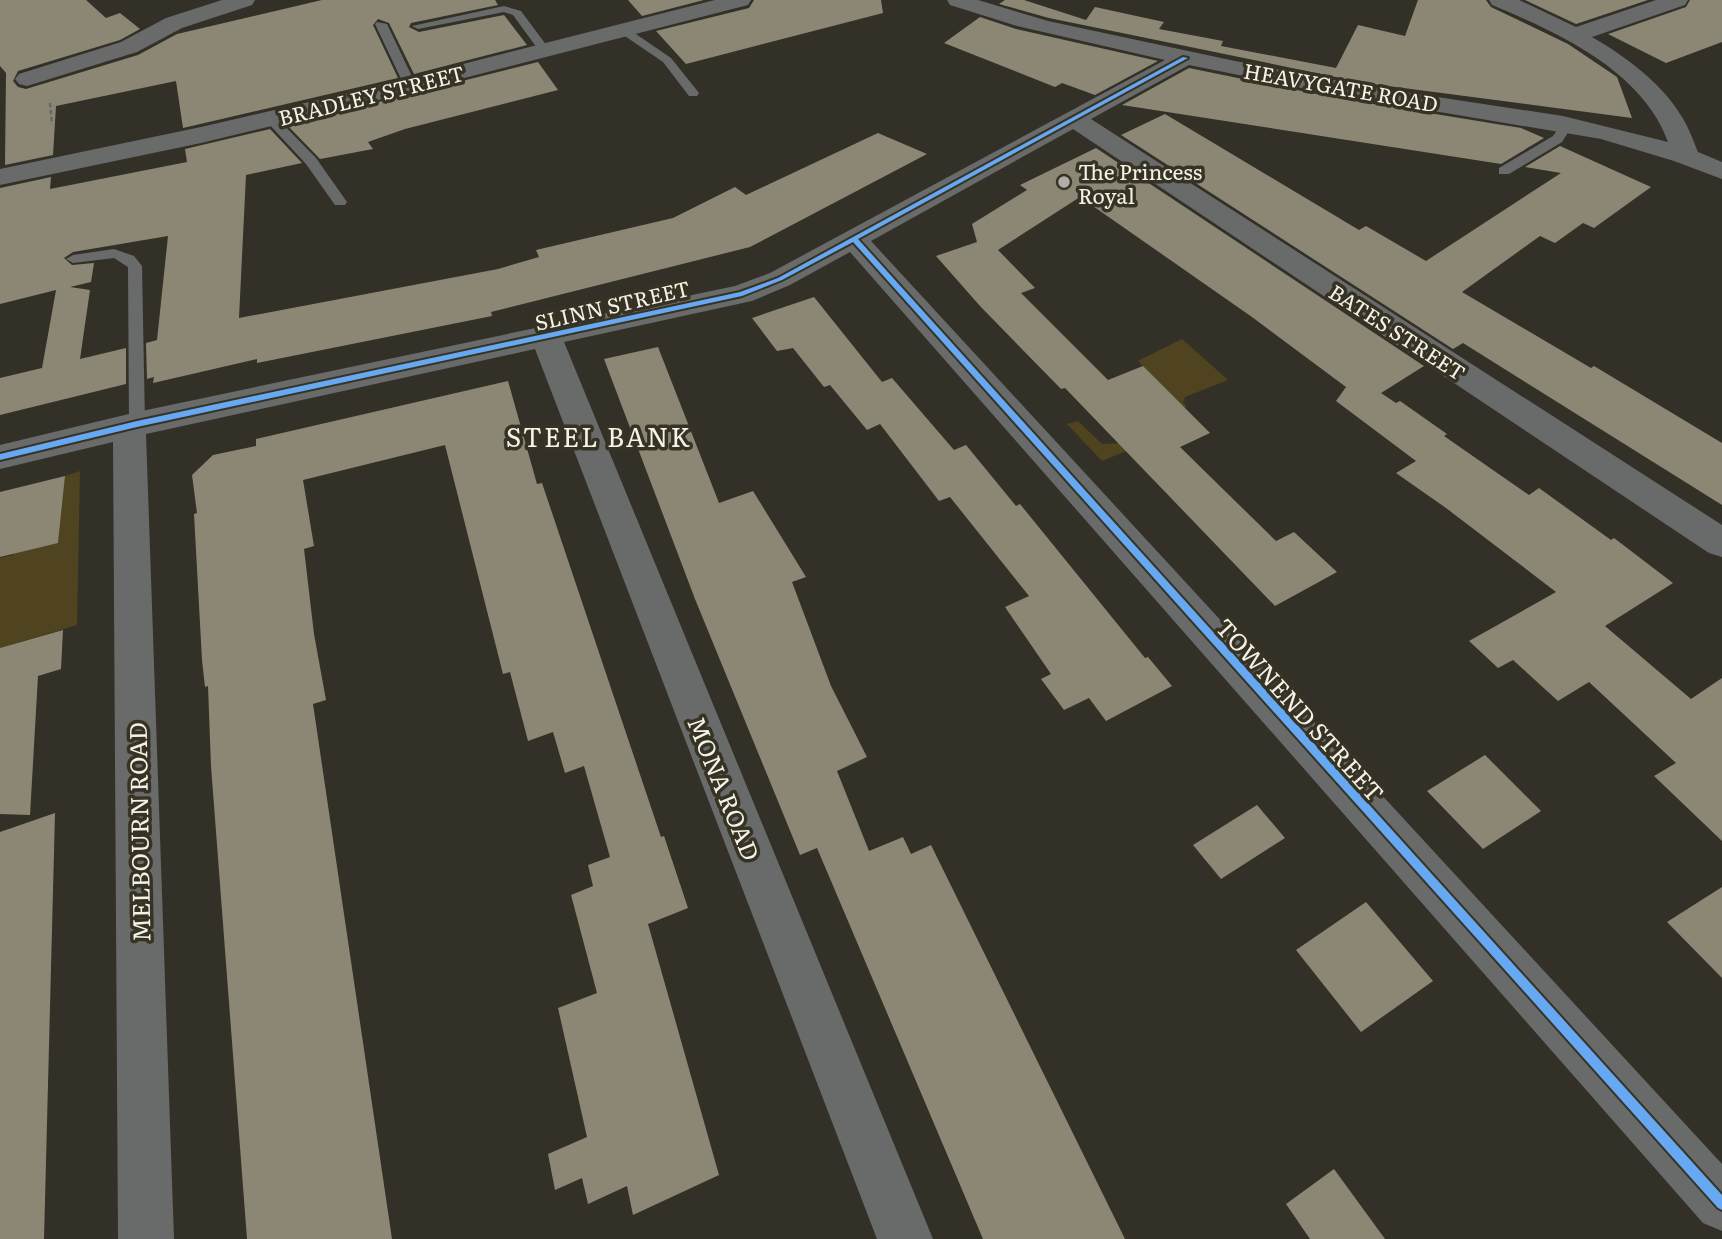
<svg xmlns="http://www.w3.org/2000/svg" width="1722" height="1239" viewBox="0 0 1722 1239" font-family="Literata,serif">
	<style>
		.green { fill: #4f441f }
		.building { fill: #8c8775 }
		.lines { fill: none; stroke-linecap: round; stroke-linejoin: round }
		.path { stroke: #686764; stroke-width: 2.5; stroke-dasharray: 4.5 2.5; stroke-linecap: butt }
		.service { fill: #696b6a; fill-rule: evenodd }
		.minor { fill: #696b6a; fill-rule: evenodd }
		.cycleway-casing { stroke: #373324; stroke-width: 4 }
		.cycleway { fill: #66a8f1; fill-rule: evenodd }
		.poi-dot { fill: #b1aea5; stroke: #373324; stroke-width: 2.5 }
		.labels { text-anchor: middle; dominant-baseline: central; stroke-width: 7; stroke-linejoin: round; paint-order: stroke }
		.far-street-label { font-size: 21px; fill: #f5f2e8; stroke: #373324 }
		.far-poi-label { font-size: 21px; fill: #f5f2e8; stroke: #373324; text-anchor: start }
		.street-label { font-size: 24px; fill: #f5f2e8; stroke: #373324 }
		.neighbourhood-label { font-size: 26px; letter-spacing: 2px; fill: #f5f2e8; stroke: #373324 }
	</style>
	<rect width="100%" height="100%" fill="#333028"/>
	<!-- green -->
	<g class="green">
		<polygon points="1182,339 1228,380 1185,397 1183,403 1186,405 1181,428 1165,389 1138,361"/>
		<polygon points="1078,421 1102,444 1149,442 1102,461 1067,424"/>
		<polygon points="80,471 77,625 0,648 0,558 13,555 17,532 58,543 65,476"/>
	</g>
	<!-- building -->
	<g class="building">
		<polygon points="0,0 86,0 106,18 120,13 140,29 120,40 18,71 13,81 18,87 26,89 138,55 177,34 322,0 495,0 498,5 411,23 409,27 419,32 504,15 527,45 414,74 389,23 378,19 373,25 398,78 183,128 176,81 56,106 53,155 5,165 6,73 0,66"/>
		<polygon points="628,0 704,0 642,16"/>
		<polygon points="754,0 881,0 883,13 686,64 656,31 749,8"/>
		<polygon points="1005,0 1024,0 1086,20 1095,7 1164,22 1159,29 1223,41 1221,46 1336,68 1358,25 1405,36 1418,0 1486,0 1491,7 1568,44 1617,77 1632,118 1365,83 1049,18 999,4"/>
		<polygon points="1525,0 1648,0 1576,24"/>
		<polygon points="1690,0 1722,0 1722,42 1666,63 1608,34 1686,7"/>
		<polygon points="980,17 1016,29 1158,61 1095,95 1062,83 1055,87 944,43"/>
		<polygon points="538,62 558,90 405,129 368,142 373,149 320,159 287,125"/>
		<polygon points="1189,68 1331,97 1521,128 1544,138 1501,164 1122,105"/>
		<polygon points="1165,114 1359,230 1366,226 1426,261 1561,173 1525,167 1560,146 1651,187 1594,228 1583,223 1555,243 1540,236 1462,292 1591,368 1594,366 1722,443 1722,505 1463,343 1453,349 1121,135"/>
		<polygon points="270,129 302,163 246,175 239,318 498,269 539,257 536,250 673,218 735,187 746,195 878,133 927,154 750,247 491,312 492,316 257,363 257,359 153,383 154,377 147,379 146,343 157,340 168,236 73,252 64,258 72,265 94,263 91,282 70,287 90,290 80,359 126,348 126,384 0,415 0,378 42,368 56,290 0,304 0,188 51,177 50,189 187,162 185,149"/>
		<polygon points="1096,148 1424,366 1381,393 1396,403 1400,401 1447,434 1444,436 1529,495 1539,488 1611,540 1614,538 1673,583 1605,626 1691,699 1722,678 1722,841 1654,776 1676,763 1589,682 1558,701 1513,660 1498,668 1469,641 1556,592 1446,508 1396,473 1416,461 1336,401 1346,387 1252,317 1080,197 998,250 1035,288 1021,293 1108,380 1143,366 1210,433 1180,447 1276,541 1294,532 1337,572 1275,606 1065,388 1061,389 980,306 936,256 977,242 972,224 1027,190 1020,185"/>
		<polygon points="814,297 882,382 892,378 954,450 966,445 1016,506 1020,504 1145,658 1148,657 1172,686 1106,721 1089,698 1064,710 1041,679 1051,674 1005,607 1029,596 950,497 939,501 880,424 867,430 830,385 824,387 793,348 777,351 752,318"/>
		<polygon points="658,347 719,503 753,491 806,577 792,582 831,686 867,757 837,771 869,851 903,837 911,854 931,845 1125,1239 983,1239 817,848 800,855 695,599 604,359"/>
		<polygon points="508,381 537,484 542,483 661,837 664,836 688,908 648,924 719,1175 633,1215 627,1186 588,1204 582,1178 555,1190 548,1154 587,1137 558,1008 597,993 571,895 593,886 588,865 610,857 584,766 565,773 553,732 528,741 510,672 503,674 445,445 303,480 314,546 304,549 314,634 326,700 313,704 392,1239 247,1239 211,766 208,686 205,687 202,660 194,514 197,513 192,475 213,455 256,446 256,439"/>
		<polygon points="65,476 58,543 0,557 0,492"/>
		<polygon points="63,630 61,669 38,676 30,815 0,814 0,648"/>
		<polygon points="1485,755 1541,811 1483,849 1427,791"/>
		<polygon points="1257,805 1285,838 1221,879 1193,845"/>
		<polygon points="55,813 44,1239 0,1239 0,832"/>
		<polygon points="1722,887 1722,978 1667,922"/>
		<polygon points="1366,902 1433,981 1361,1032 1296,950"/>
		<polygon points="1334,1169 1385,1239 1310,1239 1286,1204"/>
	</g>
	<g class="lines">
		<!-- path -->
		<polyline class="path" points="50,103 52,124"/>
		<!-- service -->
		<g class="service">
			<polygon points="504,6 521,11 550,50 548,52 540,52 513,15 504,12 418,29 412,26"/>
			<polygon points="377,22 387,24 416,85 414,88 404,85 375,24"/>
			<polygon points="619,28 627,28 671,58 699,93 697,96 689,96 663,62 619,32"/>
			<polygon points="271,115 275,116 316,158 347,202 345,205 335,205 306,164 267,122 267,116"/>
			<polygon points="1568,119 1574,123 1562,142 1509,174 1499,174 1499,168 1553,136 1564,120"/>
			<polygon points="114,249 134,256 142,266 145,424 137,430 129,424 128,267 114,258 73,263 66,259 73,255"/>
		</g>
		<!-- minor -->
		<g class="minor">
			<polygon points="222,0 255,0 252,5 182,28 137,52 27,86 19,84 15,79 19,74 121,42 166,18"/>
			<polygon points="715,0 751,0 748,5 359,105 201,143 0,185 0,169 201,127 357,91"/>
			<path d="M947,0H978L1048,21L1235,61L1365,86L1563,116L1668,142C1643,71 1557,32 1492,5L1489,0H1519L1576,27L1656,0H1688L1685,5L1592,37C1625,56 1662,83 1682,117C1689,128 1693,140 1698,152L1722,162V179L1674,161L1601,139L1332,94L1189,65L1091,119L1722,525V557L1709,553L1073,129L871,241L1722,1164V1231L1703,1223L850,252L790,285L752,301L564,342L933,1239H877L535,349L146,434L174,1239H118L113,442L0,469V445L137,412L735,286L770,273L1165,60L1017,26L950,5Z"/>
		</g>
		<defs>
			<polygon id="cycleway" points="1183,57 1188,58 858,239 1722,1195 1722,1210 1718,1208 853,242 782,280 742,296 137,427 0,460 0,454 137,421 740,292 778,278"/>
		</defs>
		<!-- cycleway casing -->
		<use href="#cycleway" class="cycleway-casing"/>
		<!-- cycleway -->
		<use href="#cycleway" class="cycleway"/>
	</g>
	<!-- markers -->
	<circle class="poi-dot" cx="1064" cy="182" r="7"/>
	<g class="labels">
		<!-- far-street labels -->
		<g class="far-street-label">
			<text transform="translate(1341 86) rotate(10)">HEAVYGATE ROAD</text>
			<text transform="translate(371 94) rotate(-14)">BRADLEY STREET</text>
			<text transform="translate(612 304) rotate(-13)">SLINN STREET</text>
			<text transform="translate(1398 331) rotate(33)">BATES STREET</text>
		</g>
		<!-- far-poi labels -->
		<g class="far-poi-label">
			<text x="1078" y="170">The Princess<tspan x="1078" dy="24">Royal</tspan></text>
		</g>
		<!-- street labels -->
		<g class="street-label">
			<text transform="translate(1301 709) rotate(48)">TOWNEND STREET</text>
			<text transform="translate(725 788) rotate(68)">MONA ROAD</text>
			<text transform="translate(138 832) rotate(-91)">MELBOURN ROAD</text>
		</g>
		<!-- neighbourhood labels -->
		<g class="neighbourhood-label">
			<text x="599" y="435">STEEL BANK</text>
		</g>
	</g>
</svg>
